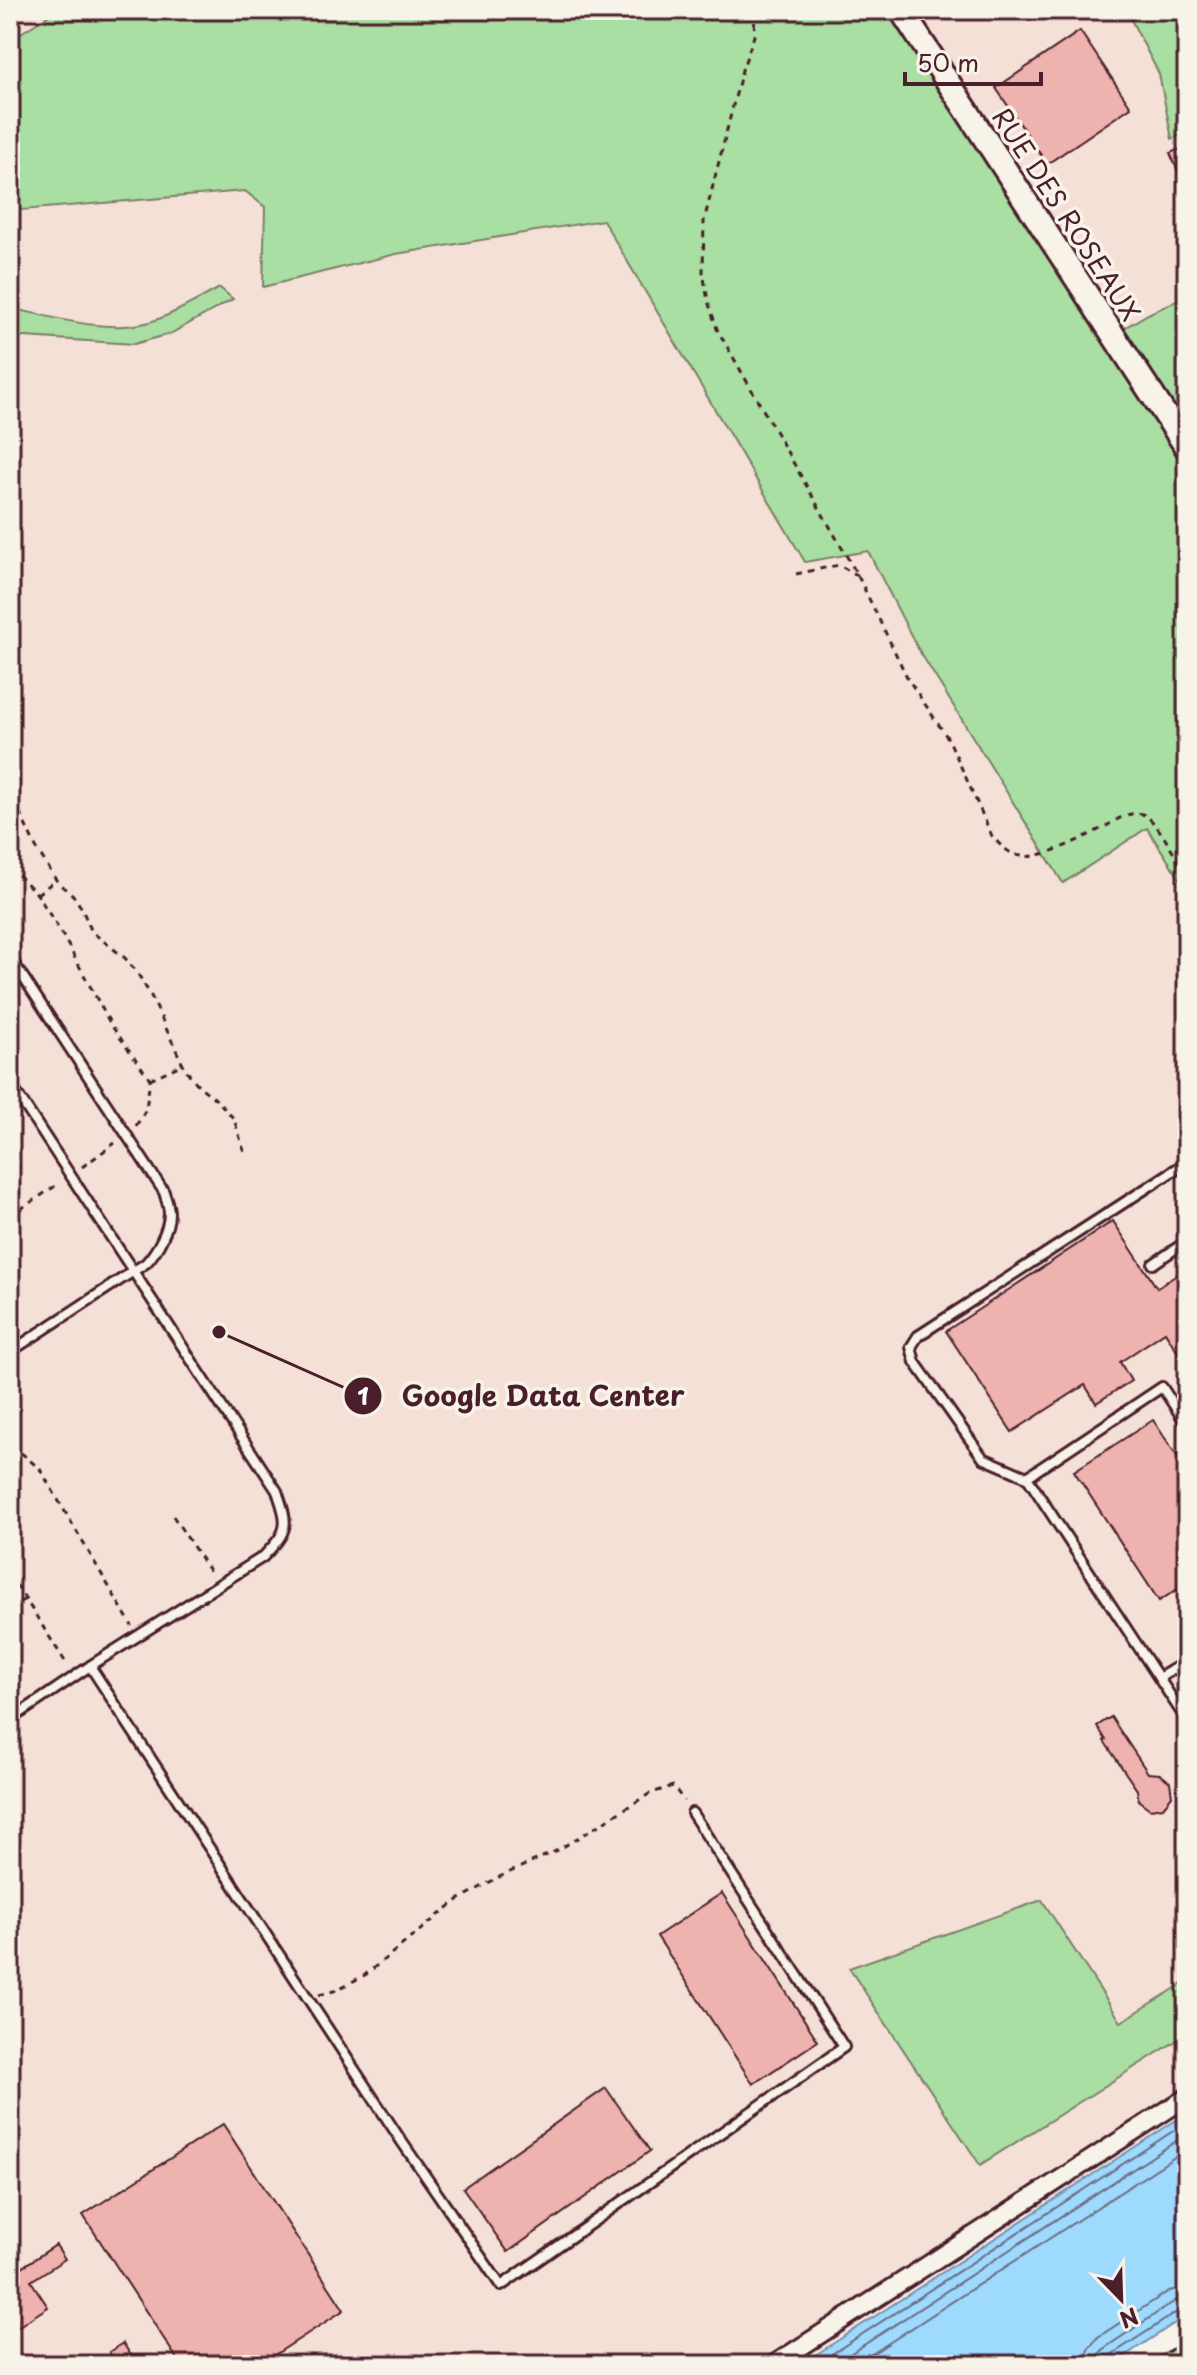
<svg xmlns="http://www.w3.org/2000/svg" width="1197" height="2375" viewBox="0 0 1197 2375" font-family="'Playpen Sans',sans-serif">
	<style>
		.built { fill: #f4e0d7 }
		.green { fill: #a9dfa2; stroke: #7a7f66; stroke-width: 2 }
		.water { fill: #9ed9fe; stroke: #7c8faa; stroke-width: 2 }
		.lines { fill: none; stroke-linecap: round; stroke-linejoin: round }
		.shore { stroke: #6c697f; stroke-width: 2 }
		.building { fill: #eeb2af; stroke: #4a1f2b; stroke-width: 2 }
		.lane-casing { stroke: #4a1f2b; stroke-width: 14 }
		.street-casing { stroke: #4a1f2b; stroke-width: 22 }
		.secondary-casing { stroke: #4a1f2b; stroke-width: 28 }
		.path { stroke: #4a1f2b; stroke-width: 3; stroke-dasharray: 6 6; stroke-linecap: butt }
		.lane { stroke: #f7f3e8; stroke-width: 8 }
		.street { stroke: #f7f3e8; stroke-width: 16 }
		.secondary { stroke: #f7f3e8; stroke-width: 22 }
		.labels { text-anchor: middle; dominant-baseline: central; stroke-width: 7; stroke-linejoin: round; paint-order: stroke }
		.street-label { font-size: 26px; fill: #4a1f2b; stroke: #f7f3e8 }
		.leader { fill: none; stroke: #4a1f2b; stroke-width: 3 }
		.callout-dot { fill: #4a1f2b; stroke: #f7f3e8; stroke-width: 3 }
		.mark-label { font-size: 24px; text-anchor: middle; font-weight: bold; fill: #fff }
		.callout-label { font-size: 28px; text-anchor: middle; font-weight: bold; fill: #4a1f2b; stroke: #f7f3e8; stroke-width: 7; stroke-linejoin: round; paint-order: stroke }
	</style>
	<rect width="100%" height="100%" fill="#f7f3e8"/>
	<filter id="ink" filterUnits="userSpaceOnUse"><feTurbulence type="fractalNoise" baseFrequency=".0125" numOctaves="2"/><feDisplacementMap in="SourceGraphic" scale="16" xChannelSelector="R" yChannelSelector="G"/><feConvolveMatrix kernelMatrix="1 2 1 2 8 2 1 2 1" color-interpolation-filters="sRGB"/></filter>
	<g filter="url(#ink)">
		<!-- built -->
		<polygon class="built" points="10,10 1187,10 1187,2109 795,2365 10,2365"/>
		<!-- green -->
		<g class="green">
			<polygon points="57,10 901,10 1114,334 1148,314 1187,296 1187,890 1147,828 1063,883 917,647 868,551 805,562 603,220 396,254 263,287 265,207 245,191 10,211 10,40"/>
			<polygon points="1126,10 1187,10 1187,133 1172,139 1159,74"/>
			<path d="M220,288L233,299L170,334L134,344L10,336V308C53,317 103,333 146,323C168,318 200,298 220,288Z"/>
			<polygon points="1042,1900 1121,2022 1187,1981 1187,2034 980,2165 849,1968"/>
			<polygon points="1187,2339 1187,2365 1147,2365"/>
		</g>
		<!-- water -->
		<polygon class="water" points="1187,2113 1187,2315 1111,2365 800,2365"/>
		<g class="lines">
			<!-- shore -->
			<g class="shore">
				<polyline points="815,2365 1187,2122"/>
				<polyline points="833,2365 1187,2134"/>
				<polyline points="855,2365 1187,2149"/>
				<polyline points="1085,2365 1088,2349 1098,2337 1169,2291 1187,2287"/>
				<polyline points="1097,2365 1099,2354 1106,2347 1175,2301 1187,2299"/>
				<polyline points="1107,2365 1111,2355 1180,2310 1187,2309"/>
			</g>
		</g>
		<!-- building -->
		<g class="building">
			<polygon points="1080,31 1131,107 1047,164 996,88"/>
			<polygon points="1187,146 1187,192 1170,153"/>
			<polygon points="1113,1221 1157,1288 1187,1268 1187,1367 1165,1332 1120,1362 1131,1381 1096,1403 1085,1385 1012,1432 946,1331"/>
			<polygon points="1153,1420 1187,1471 1187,1583 1159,1601 1074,1471"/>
			<polygon points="1111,1717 1148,1773 1160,1774 1170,1782 1172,1796 1163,1807 1150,1809 1139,1801 1137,1790 1104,1741 1106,1740 1097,1726"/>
			<polygon points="722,1893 818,2041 753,2084 657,1936"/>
			<polygon points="606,2088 650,2151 508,2252 463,2188"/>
			<polygon points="223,2124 344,2310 259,2365 181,2365 83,2215"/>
			<polygon points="56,2245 65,2259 31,2281 48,2307 10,2332 10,2249 22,2267"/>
			<polygon points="123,2343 137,2365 117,2365 109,2352"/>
		</g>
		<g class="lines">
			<defs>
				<g id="lane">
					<path d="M10,957L164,1192C166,1199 169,1206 169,1213C169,1230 157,1251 146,1263L10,1352"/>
					<path d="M10,1083L277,1491C289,1526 289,1530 263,1557L90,1666L10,1720"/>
					<polyline points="1153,1264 1187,1241"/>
					<polyline points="1187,1425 1162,1387 1027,1477 1187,1721"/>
					<polyline points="1027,1477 983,1458 915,1362 911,1347 918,1336 1187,1162"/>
					<polyline points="90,1666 402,2142 501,2286 844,2047 692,1813"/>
					<polyline points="1159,1678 1187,1661"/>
				</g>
				<polyline id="street" points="773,2365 1187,2097"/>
				<polyline id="secondary" points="901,10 1187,448"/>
			</defs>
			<!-- lane casing -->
			<use href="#lane" class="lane-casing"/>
			<!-- street casing -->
			<use href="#street" class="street-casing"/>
			<!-- secondary casing -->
			<use href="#secondary" class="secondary-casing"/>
			<!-- path -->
			<g class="path">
				<path d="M755,10L754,36L742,70L704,221L703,272L708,301L717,329L858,576L908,679L949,740L992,836C1000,845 1009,855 1022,856C1043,860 1089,835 1108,825C1118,819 1130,811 1142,814C1158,819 1179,864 1187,879"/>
				<polyline points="796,574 839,565 858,576"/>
				<polyline points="10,791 35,846 58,883 73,895 81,907 92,932 125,958 138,974 151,996 185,1069 199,1086 218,1101 234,1119 244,1151"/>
				<polyline points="10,866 37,894 62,934 111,1025 150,1079 146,1109 136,1126"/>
				<polyline points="37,894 56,880"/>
				<polyline points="150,1079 183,1064"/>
				<polyline points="82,1167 115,1143"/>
				<polyline points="10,1216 60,1183"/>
				<polyline points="10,1449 19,1451 40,1469 132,1626"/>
				<polyline points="173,1516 212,1575"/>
				<polyline points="10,1575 68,1666"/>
				<polyline points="10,1609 25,1599"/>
				<polyline points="319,1995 334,1991 365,1975 455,1902 495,1879 558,1850 649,1794 673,1786 684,1801"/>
				<polyline points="1147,2365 1187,2339"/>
			</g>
			<!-- lane -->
			<use href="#lane" class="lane"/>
			<!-- street -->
			<use href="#street" class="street"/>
			<!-- secondary -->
			<use href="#secondary" class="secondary"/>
		</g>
	</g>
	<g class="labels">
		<!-- street labels -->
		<g class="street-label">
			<text transform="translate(1067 214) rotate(57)">RUE DES ROSEAUX</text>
		</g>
	</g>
	<!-- callouts -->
	<path class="leader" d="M219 1332L363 1396"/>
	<g class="callout-dot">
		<circle cx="219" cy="1332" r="8"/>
		<circle cx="363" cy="1396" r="20"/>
	</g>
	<g class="mark-label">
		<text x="363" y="1405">1</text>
	</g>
	<g class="callout-label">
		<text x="543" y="1406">Google Data Center</text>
	</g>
	<!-- margin -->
	<rect width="1197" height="2375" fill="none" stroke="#f7f3e8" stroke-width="40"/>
	<rect x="20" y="20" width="1157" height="2335" fill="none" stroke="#4a1f2b" stroke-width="3" filter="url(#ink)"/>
	<!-- north arrow -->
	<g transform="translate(1121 2299) rotate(157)" stroke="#f7f3e8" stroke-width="6" paint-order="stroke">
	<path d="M0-6L14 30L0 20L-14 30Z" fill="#4a1f2b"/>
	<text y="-12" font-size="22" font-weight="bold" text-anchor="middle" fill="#4a1f2b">N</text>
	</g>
	<!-- scale -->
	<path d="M905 72v12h136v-12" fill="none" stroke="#4a1f2b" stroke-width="4"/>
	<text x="917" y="72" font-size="24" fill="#4a1f2b" stroke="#f7f3e8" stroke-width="6" paint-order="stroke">50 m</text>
</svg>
